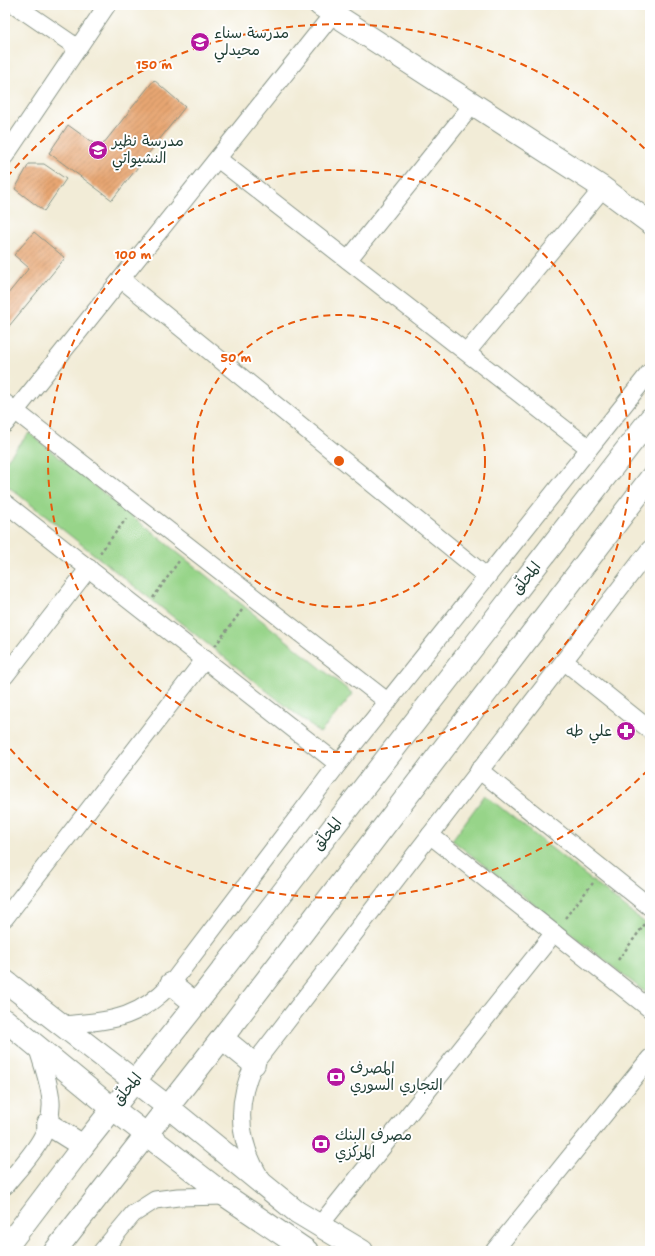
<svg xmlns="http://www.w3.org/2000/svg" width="655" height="1256" viewBox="0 0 655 1256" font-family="'Shantell Sans','Playpen Sans Arabic',sans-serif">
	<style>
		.park { fill: #97d489; stroke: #5b885e }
		.building { fill: url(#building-hatch) }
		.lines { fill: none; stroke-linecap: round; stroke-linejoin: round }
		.street-casing { stroke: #889486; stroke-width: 19 }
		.secondary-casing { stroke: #889486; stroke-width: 24 }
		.highway-casing { stroke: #889486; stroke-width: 24 }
		.path { stroke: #889486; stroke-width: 2.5; stroke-dasharray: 3 3; stroke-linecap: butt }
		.street { stroke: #fff; stroke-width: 17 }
		.secondary { stroke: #fff; stroke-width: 22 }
		.highway { stroke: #fff; stroke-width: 22 }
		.ring { fill: none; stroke: #e8590c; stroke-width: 2; stroke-dasharray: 7 5 }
		.labels { text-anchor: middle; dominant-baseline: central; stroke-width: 4; stroke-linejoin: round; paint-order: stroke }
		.poi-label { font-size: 15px; fill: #1f3d34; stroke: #fff; text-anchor: start }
		.street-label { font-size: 15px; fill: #1f3d34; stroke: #fff }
		.centre { fill: #e8590c; stroke: #fff; stroke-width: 2 }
		.ring-label { font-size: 12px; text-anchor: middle; font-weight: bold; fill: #e8590c; stroke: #fff; stroke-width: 4; stroke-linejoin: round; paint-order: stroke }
	</style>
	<defs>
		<pattern id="building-hatch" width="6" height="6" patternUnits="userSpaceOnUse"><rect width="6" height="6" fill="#e7a672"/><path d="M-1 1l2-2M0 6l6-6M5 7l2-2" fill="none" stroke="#bb885e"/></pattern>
	</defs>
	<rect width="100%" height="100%" fill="#fff"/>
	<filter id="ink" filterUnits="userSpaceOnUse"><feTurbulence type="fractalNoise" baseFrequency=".025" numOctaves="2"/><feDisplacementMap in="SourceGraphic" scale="8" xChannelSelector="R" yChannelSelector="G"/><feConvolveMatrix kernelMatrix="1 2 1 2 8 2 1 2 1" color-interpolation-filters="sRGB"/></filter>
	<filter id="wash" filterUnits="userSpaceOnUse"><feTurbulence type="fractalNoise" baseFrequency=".012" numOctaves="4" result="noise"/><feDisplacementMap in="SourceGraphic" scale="16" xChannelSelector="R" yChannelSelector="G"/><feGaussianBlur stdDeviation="0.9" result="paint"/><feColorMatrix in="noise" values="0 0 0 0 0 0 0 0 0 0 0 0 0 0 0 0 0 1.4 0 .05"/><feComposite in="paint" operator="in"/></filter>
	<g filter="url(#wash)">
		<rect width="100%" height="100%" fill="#f2ecd7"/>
		<!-- park -->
		<g class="park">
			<polygon points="29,433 353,694 320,733 5,484 5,462"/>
			<polygon points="485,795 650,927 650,996 452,840"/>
		</g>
		<g id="blocks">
			<!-- building -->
			<g class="building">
				<polygon points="154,80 185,107 112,200 49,153 68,125 100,148"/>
				<polygon points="29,164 44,164 66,179 44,211 15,189"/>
				<polygon points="34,232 65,258 5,331 5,294 7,295 29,268 14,255"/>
			</g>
		</g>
	</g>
	<g filter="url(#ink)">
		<use href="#blocks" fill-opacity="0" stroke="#889486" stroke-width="1"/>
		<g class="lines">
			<defs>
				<g id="street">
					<polyline points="15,5 78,48"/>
					<polyline points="5,156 107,5"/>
					<polyline points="218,159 589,448"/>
					<polyline points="348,260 473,104"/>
					<polyline points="121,279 487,577"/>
					<polyline points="467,352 603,188"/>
					<polyline points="5,403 388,702"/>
					<polyline points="5,424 340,5"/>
					<polyline points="5,503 338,764"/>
					<polyline points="564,661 650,730"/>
					<polyline points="5,676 89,568"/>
					<polyline points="479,770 650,907"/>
					<polyline points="430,835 650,1009"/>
					<polyline points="5,918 205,659"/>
					<path d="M63,1025C110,1020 136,1021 171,984L338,764L650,372"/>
					<path d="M262,1180C238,1143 235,1104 254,1064L650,549"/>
					<path d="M5,1186C24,1162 53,1135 51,1102C50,1083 42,1064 37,1046"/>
					<polyline points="320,1225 554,933"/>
					<polyline points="102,1251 133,1214 155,1200 178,1197 226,1196"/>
					<polyline points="494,1251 650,1058"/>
				</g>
				<g id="secondary">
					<polyline points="320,5 603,188 650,223"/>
					<polyline points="5,981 168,1107 297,1212 362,1251"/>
					<polyline points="5,1020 112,1108 226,1196 307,1251"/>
				</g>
				<g id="highway">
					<polyline points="171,984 196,1004"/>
					<polyline points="222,1038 254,1064"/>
					<polyline points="48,1124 83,1146"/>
					<polyline points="5,1249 83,1146 196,1004 650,419"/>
					<polyline points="55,1251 222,1038 650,479"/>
				</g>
			</defs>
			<!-- street casing -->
			<use href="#street" class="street-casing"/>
			<!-- secondary casing -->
			<use href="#secondary" class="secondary-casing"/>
			<!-- highway casing -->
			<use href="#highway" class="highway-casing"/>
			<!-- path -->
			<g class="path">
				<polyline points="100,553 126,519"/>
				<polyline points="153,598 179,561"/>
				<polyline points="215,646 242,610"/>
				<polyline points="565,918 593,883"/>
				<polyline points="618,960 645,924"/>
			</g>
			<!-- street -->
			<use href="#street" class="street"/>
			<!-- secondary -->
			<use href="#secondary" class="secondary"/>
			<!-- highway -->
			<use href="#highway" class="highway"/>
		</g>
	</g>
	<!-- distance rings -->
	<g class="ring">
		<circle cx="339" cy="461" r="146"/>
		<circle cx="339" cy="461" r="291"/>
		<path d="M648 770A437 437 0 0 1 7 745M7 177A437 437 0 0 1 648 152"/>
	</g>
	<!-- icons -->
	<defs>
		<symbol id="school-disc" viewBox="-11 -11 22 22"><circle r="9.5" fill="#b5179e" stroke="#fff"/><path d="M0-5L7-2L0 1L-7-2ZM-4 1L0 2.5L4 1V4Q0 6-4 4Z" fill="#fff"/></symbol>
		<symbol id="pharmacy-disc" viewBox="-11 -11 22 22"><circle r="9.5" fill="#b5179e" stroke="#fff"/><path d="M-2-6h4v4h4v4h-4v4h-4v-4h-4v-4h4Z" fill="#fff"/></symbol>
		<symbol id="bank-disc" viewBox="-11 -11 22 22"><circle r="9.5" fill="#b5179e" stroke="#fff"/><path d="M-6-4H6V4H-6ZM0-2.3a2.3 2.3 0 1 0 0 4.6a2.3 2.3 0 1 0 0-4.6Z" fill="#fff"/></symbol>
	</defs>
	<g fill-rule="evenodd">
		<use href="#school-disc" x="189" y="31" width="22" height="22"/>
		<use href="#school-disc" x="87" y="139" width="22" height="22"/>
		<use href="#pharmacy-disc" x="615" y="720" width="22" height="22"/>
		<use href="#bank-disc" x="325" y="1066" width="22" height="22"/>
		<use href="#bank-disc" x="310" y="1133" width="22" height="22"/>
	</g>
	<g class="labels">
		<!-- poi labels -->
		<g class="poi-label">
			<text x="214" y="33">مدرسة سناء<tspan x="214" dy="17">محيدلي</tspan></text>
			<text x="112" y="141">مدرسة نظير<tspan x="112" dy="17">النشيواتي</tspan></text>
			<text x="612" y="731" text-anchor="end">علي طه</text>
			<text x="350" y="1068">المصرف<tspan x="350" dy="17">التجاري السوري</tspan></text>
			<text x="335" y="1135">مصرف البنك<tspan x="335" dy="17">المركزي</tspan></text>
		</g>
		<!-- street labels -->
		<g class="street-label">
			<text transform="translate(526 578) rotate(-52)">المحلّق</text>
			<text transform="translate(327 834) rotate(-52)">المحلّق</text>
			<text transform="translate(127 1089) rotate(-52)">المحلّق</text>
		</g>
	</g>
	<circle cx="339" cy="461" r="6" class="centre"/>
	<g class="ring-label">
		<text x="154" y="69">150 m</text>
		<text x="133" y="259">100 m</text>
		<text x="236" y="362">50 m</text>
	</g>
	<!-- margin -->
	<rect width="655" height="1256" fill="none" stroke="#fff" stroke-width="20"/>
</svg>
